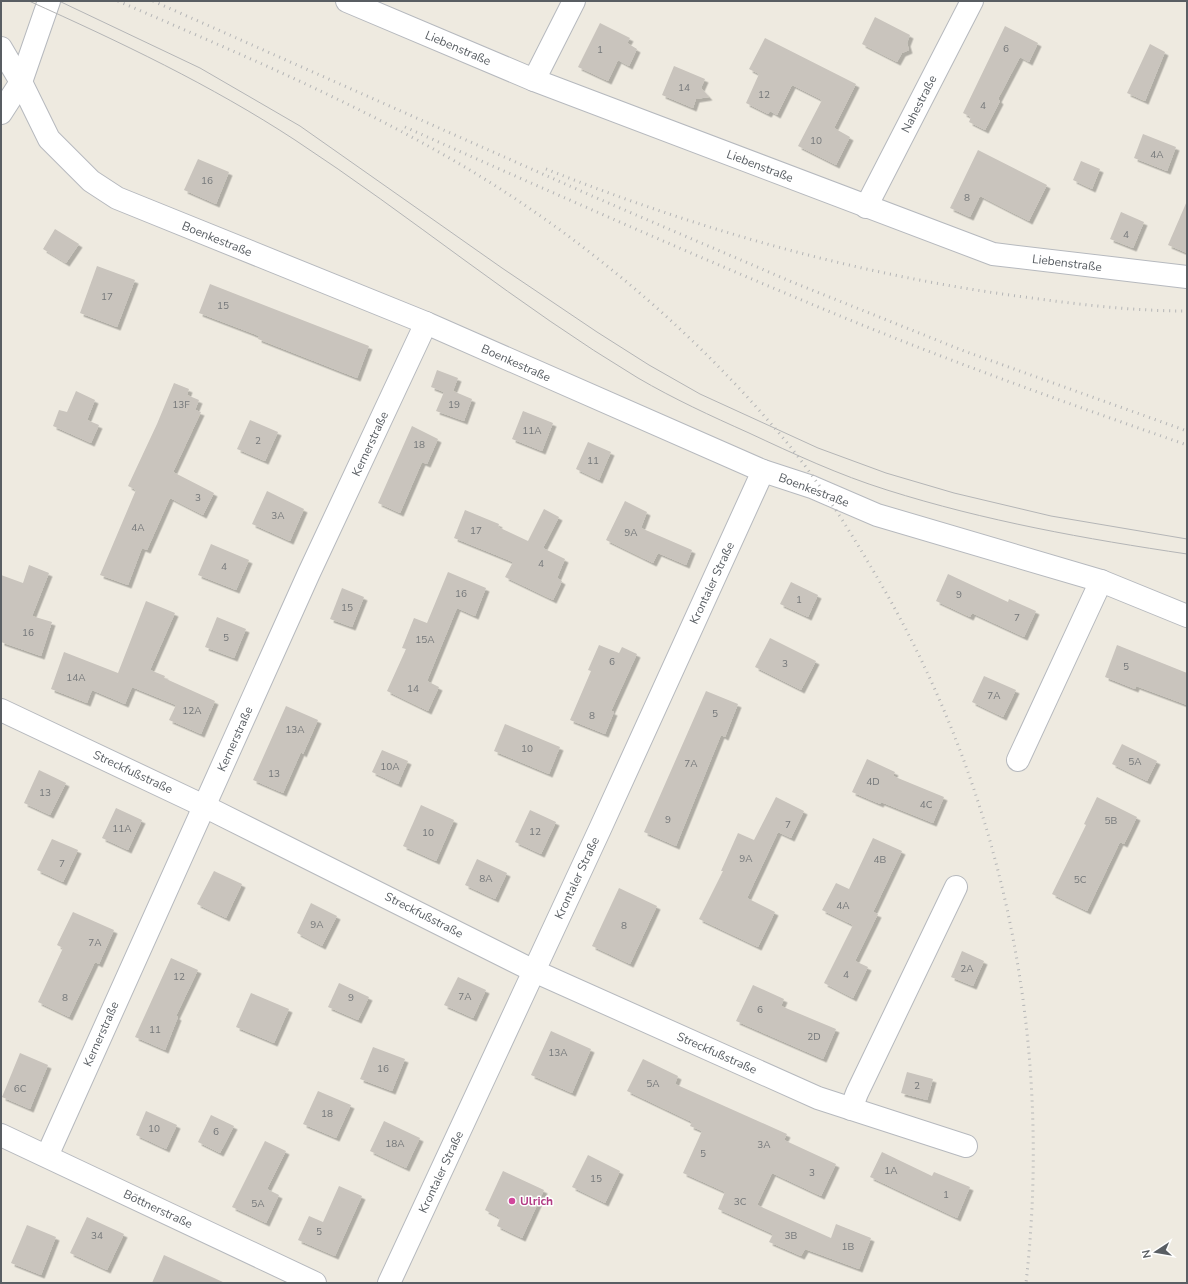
<svg xmlns="http://www.w3.org/2000/svg" width="1188" height="1284" viewBox="0 0 1188 1284" font-family="'Nunito Sans',sans-serif">
	<style>
		.building { fill: #c9c4bd; filter: url(#shadow) }
		.lines { fill: none; stroke-linecap: round; stroke-linejoin: round }
		.minor-casing { stroke: #b6b9be; stroke-width: 24 }
		.minor { stroke: #fff; stroke-width: 22 }
		.tram { stroke: #b4b5b6; stroke-width: 1 }
		.rail { stroke: #b4b5b6; stroke-width: 3; stroke-dasharray: 1 5; stroke-linecap: butt }
		.hotel-dot { fill: #d1479c; stroke: #fff; stroke-width: 1.5 }
		.labels { text-anchor: middle; dominant-baseline: central; stroke-width: 3; stroke-linejoin: round; paint-order: stroke }
		.number-label { font-size: 10px; fill: #75787a }
		.street-label { font-size: 12px; fill: #595e63; stroke: #fff }
		.hotel-label { font-size: 12px; font-weight: bold; fill: #b23c85; stroke: #fff; text-anchor: start }
	</style>
	<defs>
		<filter id="shadow"><feDropShadow dx="3.5" dy="3.5" stdDeviation="0" flood-color="#0004"/></filter>
	</defs>
	<rect width="100%" height="100%" fill="#eeeae0"/>
	<!-- building -->
	<g class="building">
		<polygon points="875,17 910,35 907,43 909,50 902,53 897,62 862,44"/>
		<polygon points="600,23 630,38 627,43 637,49 629,66 618,60 608,81 578,67"/>
		<polygon points="1005,26 1038,43 1029,62 1020,57 998,99 1000,101 985,130 969,122 971,117 963,113"/>
		<polygon points="765,38 856,84 834,128 850,137 836,165 798,146 822,100 792,85 777,115 770,111 768,114 746,103 759,74 749,69"/>
		<polygon points="1150,44 1165,52 1145,101 1127,93"/>
		<polygon points="674,66 705,79 701,88 709,97 696,99 693,108 662,95"/>
		<polygon points="1143,134 1176,147 1167,171 1134,158"/>
		<polygon points="978,150 1047,185 1029,221 980,196 970,217 950,208"/>
		<polygon points="198,159 229,172 216,204 184,190"/>
		<polygon points="1081,161 1100,169 1092,189 1073,180"/>
		<polygon points="1187,201 1187,253 1168,245"/>
		<polygon points="1121,212 1144,222 1133,248 1110,239"/>
		<polygon points="55,229 79,244 66,263 43,249"/>
		<polygon points="97,266 135,280 117,327 80,313"/>
		<polygon points="210,284 369,346 357,378 258,339 259,336 199,313"/>
		<polygon points="437,370 458,378 453,391 472,399 464,421 436,411 444,392 431,387"/>
		<polygon points="174,383 189,389 187,395 199,400 195,410 201,412 173,472 214,493 203,515 170,498 147,550 142,548 128,585 100,575 136,490 128,486 157,424"/>
		<polygon points="76,391 95,400 87,420 99,425 91,443 53,426 59,410 67,412"/>
		<polygon points="523,411 553,423 542,451 512,439"/>
		<polygon points="250,420 278,432 265,461 237,449"/>
		<polygon points="412,426 438,439 427,464 422,462 400,513 378,503"/>
		<polygon points="588,442 611,452 599,480 576,469"/>
		<polygon points="267,491 304,509 290,541 252,524"/>
		<polygon points="625,501 647,512 641,528 692,550 686,565 658,553 653,563 606,540"/>
		<polygon points="544,509 559,517 543,548 565,559 557,578 562,581 553,600 505,577 513,562 454,538 465,510 499,524 498,527 528,541"/>
		<polygon points="211,544 249,560 236,590 198,575"/>
		<polygon points="29,565 49,573 32,616 52,622 41,656 1,642 1,575 23,583"/>
		<polygon points="448,572 486,588 475,616 457,608 427,681 439,687 428,711 387,691 406,649 402,648 414,618 427,623"/>
		<polygon points="948,574 1008,602 1009,599 1036,611 1024,637 972,613 970,617 936,601"/>
		<polygon points="791,582 818,595 808,617 780,604"/>
		<polygon points="342,588 364,597 352,627 330,619"/>
		<polygon points="146,601 175,613 150,670 165,676 164,678 215,701 201,734 169,720 176,705 132,687 125,704 92,690 87,703 51,689 64,652 118,673"/>
		<polygon points="217,617 246,629 234,658 205,647"/>
		<polygon points="770,638 816,661 801,690 755,667"/>
		<polygon points="599,645 619,653 622,647 637,654 611,711 614,712 605,734 570,720 591,671 588,670"/>
		<polygon points="1117,645 1187,673 1187,705 1136,686 1135,689 1105,677"/>
		<polygon points="984,676 1016,690 1003,717 972,702"/>
		<polygon points="706,691 738,704 725,737 721,735 676,846 644,832"/>
		<polygon points="286,706 318,720 303,754 301,752 283,793 253,780"/>
		<polygon points="505,724 560,747 549,774 494,751"/>
		<polygon points="1122,744 1157,761 1147,781 1112,764"/>
		<polygon points="382,750 408,761 398,784 372,772"/>
		<polygon points="867,759 895,772 893,776 944,797 933,823 881,802 880,804 852,792"/>
		<polygon points="39,770 66,783 50,815 24,803"/>
		<polygon points="776,797 804,811 791,838 778,832 747,898 775,912 758,947 699,919 723,871 721,871 738,833 754,840"/>
		<polygon points="1097,797 1137,817 1124,844 1120,842 1087,911 1052,894 1086,825 1084,824"/>
		<polygon points="421,805 454,820 436,861 403,846"/>
		<polygon points="116,808 142,820 128,850 102,838"/>
		<polygon points="530,810 556,822 541,854 515,842"/>
		<polygon points="873,838 902,851 873,912 878,914 855,961 868,967 853,998 824,983 853,925 822,910 836,883 849,889"/>
		<polygon points="52,839 78,850 63,882 37,870"/>
		<polygon points="477,859 507,873 495,899 465,885"/>
		<polygon points="214,871 242,884 226,918 197,904"/>
		<polygon points="619,888 657,906 630,964 592,946"/>
		<polygon points="311,903 337,916 322,946 297,933"/>
		<polygon points="73,912 114,930 99,964 95,962 69,1017 38,1002 63,948 57,945"/>
		<polygon points="962,951 984,961 973,986 951,977"/>
		<polygon points="171,958 198,970 176,1016 178,1017 165,1050 135,1037"/>
		<polygon points="458,977 486,990 473,1018 444,1005"/>
		<polygon points="339,983 369,997 358,1020 328,1007"/>
		<polygon points="753,985 784,999 781,1006 836,1029 823,1059 736,1021"/>
		<polygon points="251,993 289,1009 274,1043 236,1027"/>
		<polygon points="551,1031 591,1049 572,1093 531,1075"/>
		<polygon points="373,1047 405,1059 392,1091 360,1079"/>
		<polygon points="20,1053 48,1065 30,1109 2,1097"/>
		<polygon points="643,1059 678,1076 675,1084 787,1134 784,1140 836,1164 821,1196 772,1173 757,1205 831,1238 836,1224 871,1238 859,1269 805,1249 801,1256 769,1242 773,1234 718,1209 725,1192 683,1173 702,1131 690,1126 692,1122 627,1091"/>
		<polygon points="907,1072 933,1079 927,1100 901,1093"/>
		<polygon points="318,1091 351,1105 336,1138 303,1124"/>
		<polygon points="146,1111 177,1125 166,1149 136,1135"/>
		<polygon points="211,1115 234,1126 220,1153 198,1142"/>
		<polygon points="384,1121 420,1138 406,1168 370,1151"/>
		<polygon points="265,1141 286,1151 267,1189 279,1195 266,1223 232,1207"/>
		<polygon points="882,1152 932,1176 934,1172 970,1187 957,1218 870,1177"/>
		<polygon points="588,1155 620,1171 605,1203 572,1187"/>
		<polygon points="503,1171 544,1190 522,1238 497,1226 500,1218 485,1210"/>
		<polygon points="339,1186 362,1196 335,1256 298,1240 309,1216 323,1222"/>
		<polygon points="87,1217 124,1234 107,1270 70,1253"/>
		<polygon points="27,1225 56,1237 41,1275 11,1263"/>
		<polygon points="164,1255 225,1283 152,1283"/>
	</g>
	<g class="lines">
		<defs>
			<g id="minor">
				<polyline points="347,1 534,80 993,254 1187,277"/>
				<polyline points="1,48 21,82 49,139 91,181 117,198 426,323 763,471 812,487 877,515 1101,581 1187,616"/>
				<polyline points="534,80 574,1"/>
				<polyline points="1,113 21,82 49,1"/>
				<polyline points="866,207 972,1"/>
				<polyline points="1,710 204,806 534,971 818,1098 966,1146"/>
				<polyline points="1018,760 1101,581"/>
				<polyline points="851,1109 857,1093 956,887"/>
				<polyline points="1,1135 315,1283"/>
				<polyline points="47,1156 309,573 426,323"/>
				<polyline points="389,1283 600,829 763,471"/>
			</g>
		</defs>
		<!-- minor casing -->
		<use href="#minor" class="minor-casing"/>
		<!-- minor -->
		<use href="#minor" class="minor"/>
		<!-- tram -->
		<g class="tram">
			<path d="M29,1C120,42 211,85 295,140C411,216 518,306 638,378C674,399 711,416 749,433C794,454 839,475 887,490C985,521 1086,539 1187,554"/>
			<polyline points="59,1 200,68 300,126 502,268 597,332 649,365 700,394 818,448 886,473 954,493 1051,516 1187,539"/>
		</g>
		<!-- rail -->
		<g class="rail">
			<path d="M118,1C249,58 382,113 502,190C608,259 703,342 784,439C817,479 845,523 871,567C1001,783 1054,1033 1026,1283"/>
			<polyline points="153,1 599,199 792,282 964,351 1187,431"/>
			<path d="M405,127C551,192 697,257 845,318C957,364 1072,405 1187,445"/>
			<path d="M546,169C702,231 865,277 1032,298C1083,305 1135,311 1187,311"/>
		</g>
	</g>
	<!-- markers -->
	<circle class="hotel-dot" cx="512" cy="1201" r="4"/>
	<g class="labels">
		<!-- number labels -->
		<g class="number-label">
			<text x="1006" y="49">6</text>
			<text x="600" y="50">1</text>
			<text x="684" y="88">14</text>
			<text x="764" y="95">12</text>
			<text x="983" y="106">4</text>
			<text x="816" y="141">10</text>
			<text x="1157" y="155">4A</text>
			<text x="207" y="181">16</text>
			<text x="967" y="198">8</text>
			<text x="1126" y="235">4</text>
			<text x="107" y="297">17</text>
			<text x="223" y="306">15</text>
			<text x="181" y="405">13F</text>
			<text x="454" y="405">19</text>
			<text x="532" y="431">11A</text>
			<text x="258" y="441">2</text>
			<text x="419" y="445">18</text>
			<text x="593" y="461">11</text>
			<text x="198" y="498">3</text>
			<text x="278" y="516">3A</text>
			<text x="138" y="528">4A</text>
			<text x="476" y="531">17</text>
			<text x="631" y="533">9A</text>
			<text x="541" y="564">4</text>
			<text x="224" y="567">4</text>
			<text x="461" y="594">16</text>
			<text x="959" y="595">9</text>
			<text x="799" y="600">1</text>
			<text x="347" y="608">15</text>
			<text x="1017" y="618">7</text>
			<text x="28" y="633">16</text>
			<text x="226" y="638">5</text>
			<text x="425" y="640">15A</text>
			<text x="612" y="662">6</text>
			<text x="785" y="664">3</text>
			<text x="1126" y="667">5</text>
			<text x="76" y="678">14A</text>
			<text x="413" y="689">14</text>
			<text x="994" y="696">7A</text>
			<text x="192" y="711">12A</text>
			<text x="715" y="714">5</text>
			<text x="592" y="716">8</text>
			<text x="295" y="730">13A</text>
			<text x="527" y="749">10</text>
			<text x="1135" y="762">5A</text>
			<text x="691" y="764">7A</text>
			<text x="390" y="767">10A</text>
			<text x="274" y="774">13</text>
			<text x="873" y="782">4D</text>
			<text x="45" y="793">13</text>
			<text x="926" y="805">4C</text>
			<text x="668" y="820">9</text>
			<text x="1111" y="821">5B</text>
			<text x="788" y="825">7</text>
			<text x="122" y="829">11A</text>
			<text x="535" y="832">12</text>
			<text x="428" y="833">10</text>
			<text x="746" y="859">9A</text>
			<text x="880" y="860">4B</text>
			<text x="62" y="864">7</text>
			<text x="486" y="879">8A</text>
			<text x="1080" y="880">5C</text>
			<text x="843" y="906">4A</text>
			<text x="317" y="925">9A</text>
			<text x="624" y="926">8</text>
			<text x="95" y="943">7A</text>
			<text x="967" y="969">2A</text>
			<text x="846" y="975">4</text>
			<text x="179" y="977">12</text>
			<text x="465" y="997">7A</text>
			<text x="65" y="998">8</text>
			<text x="351" y="998">9</text>
			<text x="760" y="1010">6</text>
			<text x="155" y="1030">11</text>
			<text x="814" y="1037">2D</text>
			<text x="558" y="1053">13A</text>
			<text x="383" y="1069">16</text>
			<text x="653" y="1084">5A</text>
			<text x="917" y="1086">2</text>
			<text x="20" y="1089">6C</text>
			<text x="327" y="1114">18</text>
			<text x="154" y="1129">10</text>
			<text x="216" y="1132">6</text>
			<text x="395" y="1144">18A</text>
			<text x="764" y="1145">3A</text>
			<text x="703" y="1154">5</text>
			<text x="891" y="1171">1A</text>
			<text x="812" y="1173">3</text>
			<text x="596" y="1179">15</text>
			<text x="946" y="1195">1</text>
			<text x="740" y="1202">3C</text>
			<text x="258" y="1204">5A</text>
			<text x="319" y="1232">5</text>
			<text x="97" y="1236">34</text>
			<text x="791" y="1236">3B</text>
			<text x="848" y="1247">1B</text>
		</g>
		<!-- street labels -->
		<g class="street-label">
			<text transform="translate(458 48) rotate(23)">Liebenstraße</text>
			<text transform="translate(919 104) rotate(-63)">Nahestraße</text>
			<text transform="translate(760 166) rotate(21)">Liebenstraße</text>
			<text transform="translate(217 239) rotate(22)">Boenkestraße</text>
			<text transform="translate(1067 263) rotate(7)">Liebenstraße</text>
			<text transform="translate(516 363) rotate(24)">Boenkestraße</text>
			<text transform="translate(370 444) rotate(-65)">Kernerstraße</text>
			<text transform="translate(814 490) rotate(21)">Boenkestraße</text>
			<text transform="translate(712 583) rotate(-65)">Krontaler Straße</text>
			<text transform="translate(235 739) rotate(-66)">Kernerstraße</text>
			<text transform="translate(133 772) rotate(25)">Streckfußstraße</text>
			<text transform="translate(577 878) rotate(-65)">Krontaler Straße</text>
			<text transform="translate(424 915) rotate(27)">Streckfußstraße</text>
			<text transform="translate(101 1034) rotate(-66)">Kernerstraße</text>
			<text transform="translate(717 1053) rotate(24)">Streckfußstraße</text>
			<text transform="translate(441 1172) rotate(-65)">Krontaler Straße</text>
			<text transform="translate(158 1209) rotate(25)">Böttnerstraße</text>
		</g>
		<!-- hotel labels -->
		<g class="hotel-label">
			<text x="520" y="1201">Ulrich</text>
		</g>
	</g>
	<!-- border -->
	<rect width="1188" height="1284" fill="none" stroke="#595e63" stroke-width="4"/>
	<!-- north arrow -->
	<g transform="translate(1156 1252) rotate(258)" stroke="#ffffff" stroke-width="3" paint-order="stroke">
	<path d="M0-3L7 15L0 10L-7 15Z" fill="#595e63"/>
	<text y="-6" font-size="11" font-weight="bold" text-anchor="middle" fill="#595e63">N</text>
	</g>
</svg>
